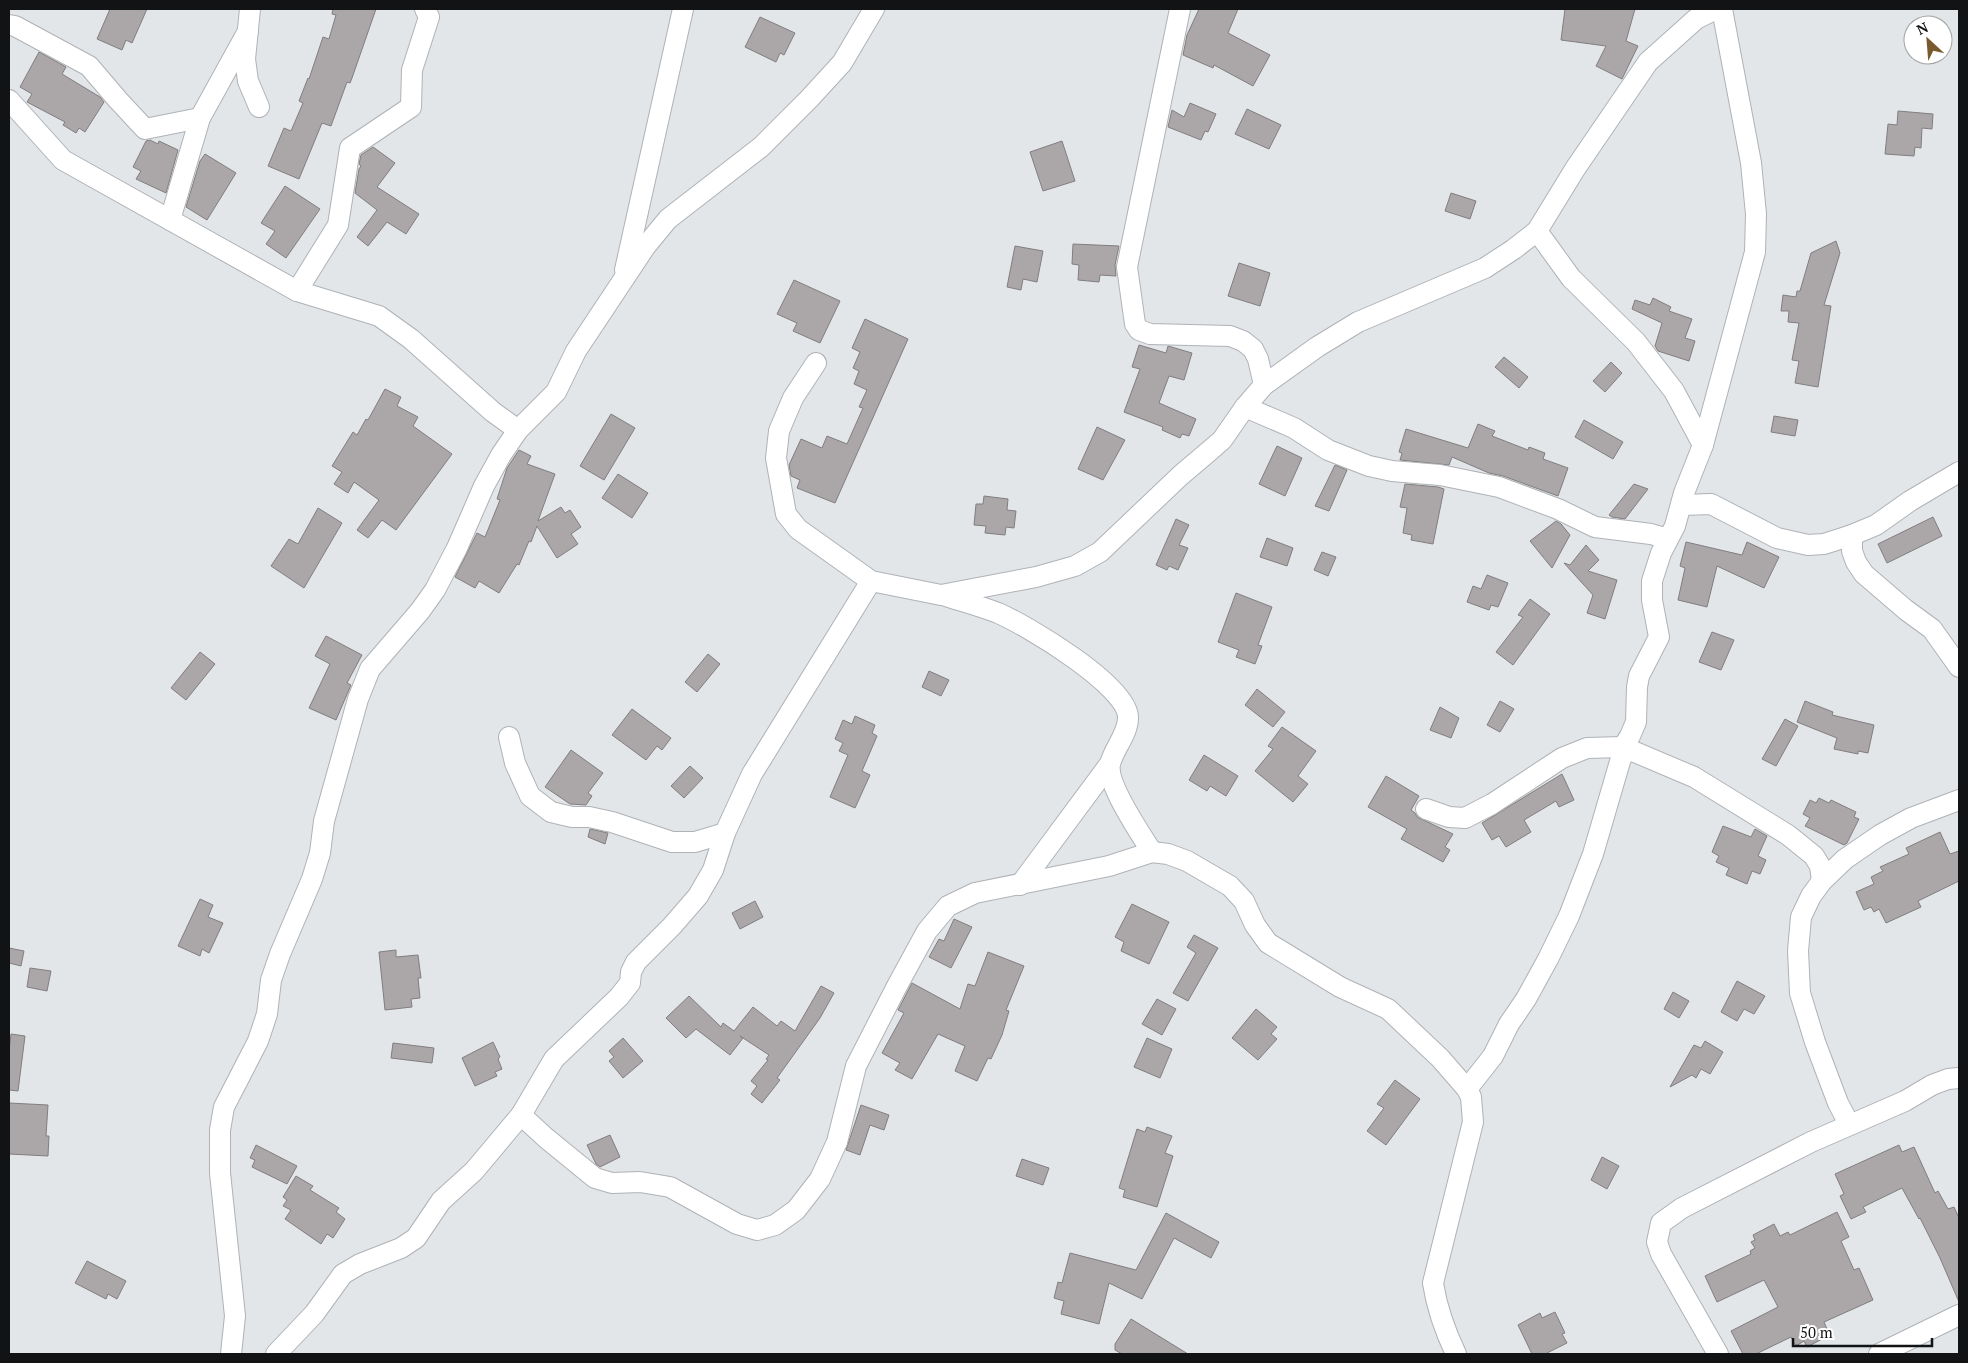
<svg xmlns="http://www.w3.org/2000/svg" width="1968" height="1363" viewBox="0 0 1968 1363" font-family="'PT Serif',serif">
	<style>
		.building { fill: #aba6a8; stroke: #827e7f }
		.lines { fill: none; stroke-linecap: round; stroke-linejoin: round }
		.minor-casing { stroke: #afb2b6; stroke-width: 22 }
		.minor { stroke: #fff; stroke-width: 20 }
	</style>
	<rect width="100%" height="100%" fill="#e2e6e9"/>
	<!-- building -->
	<g class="building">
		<polygon points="110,9 147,9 132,43 126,40 122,50 97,39"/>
		<polygon points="333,9 376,9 352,78 350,83 347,82 331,126 322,123 299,179 268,166 284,128 291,131 303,103 299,101 308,78 309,79 323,37 329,39 336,15 332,14"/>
		<polygon points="1199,9 1238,9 1228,33 1270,55 1253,86 1214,65 1213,68 1183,55 1187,35"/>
		<polygon points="1565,9 1635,9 1626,41 1638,46 1622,79 1596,66 1606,46 1561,40"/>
		<polygon points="760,17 795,33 784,55 780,53 776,62 745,47"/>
		<polygon points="39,52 66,67 62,74 100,97 104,102 85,132 79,128 76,133 63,125 65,122 27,102 32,94 20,87"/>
		<polygon points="1190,103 1216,114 1208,132 1205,131 1201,140 1168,127 1172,110 1184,117"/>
		<polygon points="1247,109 1281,125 1269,149 1235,134"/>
		<polygon points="1898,111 1933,114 1932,129 1922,128 1921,148 1915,147 1914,156 1885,154 1888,124 1897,125"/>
		<polygon points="150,140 158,144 159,141 178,150 166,193 136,179 141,171 133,167 146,141"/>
		<polygon points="1062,141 1075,181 1043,191 1030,152"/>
		<polygon points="373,147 395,163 377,187 419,214 406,234 387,222 368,246 357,237 377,210 355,193 359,169 361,166 359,164 361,155"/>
		<polygon points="205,154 236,173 207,220 186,207 200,161"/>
		<polygon points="285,186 320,209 286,258 266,244 275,231 261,223"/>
		<polygon points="1451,193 1476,201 1470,219 1445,211"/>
		<polygon points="1836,241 1840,253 1824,305 1831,306 1818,387 1795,383 1799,361 1792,360 1799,323 1788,322 1789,311 1781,311 1783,295 1796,297 1797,291 1800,291 1811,253"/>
		<polygon points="1073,244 1119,246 1115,265 1116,276 1100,275 1099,282 1078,280 1079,265 1072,264"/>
		<polygon points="1015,246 1043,251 1037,282 1023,279 1021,290 1007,287"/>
		<polygon points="1239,263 1270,273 1260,306 1228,296"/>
		<polygon points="794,280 840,301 820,343 793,331 797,323 777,314"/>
		<polygon points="1653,298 1671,307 1669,311 1692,319 1685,338 1695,341 1689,361 1658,351 1655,346 1662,323 1632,309 1635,300 1650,305"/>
		<polygon points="865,319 908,339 835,503 797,488 800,480 791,476 789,465 801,439 822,448 827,436 847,444 863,408 859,407 867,390 854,384 859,371 853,368 860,352 852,348"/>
		<polygon points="1139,345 1166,353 1168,346 1192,353 1184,380 1169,376 1159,403 1196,419 1189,436 1182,434 1180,438 1162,430 1163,427 1124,412 1140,369 1132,367"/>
		<polygon points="1504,357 1528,377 1519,388 1495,367"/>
		<polygon points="1611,362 1622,373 1605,392 1593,381"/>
		<polygon points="385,389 401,397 397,406 418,417 413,426 452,454 396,530 382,520 368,538 357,530 379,500 354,482 348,493 334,484 342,472 332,466 353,432 357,435 366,419 368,420"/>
		<polygon points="611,414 635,428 604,480 580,466"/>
		<polygon points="1774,416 1798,420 1795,436 1771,432"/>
		<polygon points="1584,420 1623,442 1613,459 1575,437"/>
		<polygon points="1478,424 1495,431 1492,436 1528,450 1529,447 1545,453 1543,459 1568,468 1558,496 1503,476 1489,473 1452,457 1449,465 1400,460 1402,453 1399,452 1406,429 1468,448"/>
		<polygon points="1097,427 1125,440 1103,480 1078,469"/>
		<polygon points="1277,446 1302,458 1285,496 1259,484"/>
		<polygon points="519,450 531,456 527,464 555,474 538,521 561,507 565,513 570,510 581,527 571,534 578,544 557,558 537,526 531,542 529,541 519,565 517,564 499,593 479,581 475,588 455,577 477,533 485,537 500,500 497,499 507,468"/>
		<polygon points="1335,465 1347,470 1329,511 1315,506"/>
		<polygon points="618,474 648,493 632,518 602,498"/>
		<polygon points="1405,484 1438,487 1444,489 1433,544 1411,540 1412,535 1403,533 1407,508 1400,507"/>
		<polygon points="1634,484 1648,489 1625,519 1612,517 1609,515"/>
		<polygon points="984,496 1008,499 1007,510 1016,511 1014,528 1006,527 1005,535 985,533 986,526 974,525 976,504 983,504"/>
		<polygon points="318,508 342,523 304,588 271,566 289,539 298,544"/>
		<polygon points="1933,517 1942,536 1887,563 1878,544"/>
		<polygon points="1176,519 1189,525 1179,545 1188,548 1178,570 1169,566 1167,570 1156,565"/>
		<polygon points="1556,521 1561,524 1570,535 1552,568 1530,541"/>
		<polygon points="1267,538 1293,548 1287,566 1260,557"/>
		<polygon points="1686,542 1742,555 1747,542 1779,557 1764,588 1717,566 1707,607 1678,600 1685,568 1680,566"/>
		<polygon points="1586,545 1599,560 1588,571 1617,580 1605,619 1587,613 1593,595 1564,563 1570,565"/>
		<polygon points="1322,552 1336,557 1328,576 1314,570"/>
		<polygon points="1487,575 1508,583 1498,607 1491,605 1489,610 1467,602 1473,586 1481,589"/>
		<polygon points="1236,593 1272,607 1258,645 1262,646 1255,664 1236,657 1239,650 1218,642"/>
		<polygon points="1530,599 1550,614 1513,665 1496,652 1523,617 1518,615"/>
		<polygon points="1712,632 1734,640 1721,670 1699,662"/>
		<polygon points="326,636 362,655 347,683 351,685 336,720 309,708 330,664 315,656"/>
		<polygon points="200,652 215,664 186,700 171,688"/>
		<polygon points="708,654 720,664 697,692 685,682"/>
		<polygon points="929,671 949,680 941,696 922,687"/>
		<polygon points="1257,689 1285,712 1273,727 1245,705"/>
		<polygon points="1500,701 1514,709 1500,732 1487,725"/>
		<polygon points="1805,701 1833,712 1832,715 1874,725 1868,753 1858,751 1858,754 1834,749 1837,738 1797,722"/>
		<polygon points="1440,707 1459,718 1451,738 1430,730"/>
		<polygon points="632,709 671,738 662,750 657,746 646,760 612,735"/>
		<polygon points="855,716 875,725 872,733 877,736 862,771 870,775 855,808 830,797 848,755 839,751 843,743 835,739 843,720 852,724"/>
		<polygon points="1785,719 1798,726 1776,766 1762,759"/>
		<polygon points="1282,727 1316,751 1298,776 1308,784 1293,802 1255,771 1273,749 1268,746"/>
		<polygon points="571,750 603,773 588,793 592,796 586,805 570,804 545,787"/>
		<polygon points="1204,755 1238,776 1226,796 1210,786 1207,791 1189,780"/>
		<polygon points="690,766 703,778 684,798 671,786"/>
		<polygon points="1562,774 1574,800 1559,807 1556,801 1524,820 1531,832 1506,847 1499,836 1492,840 1482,823"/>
		<polygon points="1386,776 1419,796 1411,810 1415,813 1417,817 1453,834 1445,847 1450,850 1443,862 1401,839 1407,829 1368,807"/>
		<polygon points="1819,798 1829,803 1831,800 1856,812 1854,817 1859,819 1847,843 1844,845 1805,826 1810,818 1803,814 1810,800 1816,803"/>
		<polygon points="1723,826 1751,837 1755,829 1767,836 1758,856 1766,860 1760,874 1752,871 1747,884 1726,875 1729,868 1716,862 1719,856 1712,852"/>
		<polygon points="590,829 608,833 605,844 588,837"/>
		<polygon points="1940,832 1950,854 1959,851 1959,881 1918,901 1921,907 1886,923 1879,909 1874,912 1871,907 1864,910 1856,892 1874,884 1871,877 1883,871 1880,867 1909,854 1906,848"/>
		<polygon points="200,899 213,905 208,917 223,923 209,953 202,949 200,956 178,946"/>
		<polygon points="755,901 763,917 740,929 732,913"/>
		<polygon points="1132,904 1169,922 1149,964 1121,951 1124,942 1115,937"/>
		<polygon points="954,919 972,927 951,968 929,957 939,939 944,941"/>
		<polygon points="1194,935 1218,948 1188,1001 1173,993 1196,953 1187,947"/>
		<polygon points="9,948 24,951 21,966 9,963"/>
		<polygon points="396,950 396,957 418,955 421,978 418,978 420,998 411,999 412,1007 385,1010 379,952"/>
		<polygon points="988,952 1024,966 1006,1010 1009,1011 1002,1035 991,1059 988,1058 977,1081 955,1071 965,1046 938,1034 912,1079 895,1070 900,1063 882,1053 904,1013 898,1010 912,983 960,1009 968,984 975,986"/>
		<polygon points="30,968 51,971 47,991 27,987"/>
		<polygon points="1737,981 1765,996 1754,1014 1744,1009 1737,1021 1721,1012"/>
		<polygon points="821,986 834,993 820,1018 777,1078 780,1080 762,1103 751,1094 757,1086 751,1081 768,1060 766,1059 769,1055 740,1036 743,1038 730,1055 696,1029 686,1038 666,1018 689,996 721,1027 723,1023 734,1031 753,1007 777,1026 781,1021 795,1031"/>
		<polygon points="1673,992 1689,1001 1679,1018 1664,1009"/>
		<polygon points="1157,999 1176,1009 1162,1035 1142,1024"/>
		<polygon points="1256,1009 1277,1027 1271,1034 1277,1039 1258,1060 1232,1038"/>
		<polygon points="11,1034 25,1036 18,1091 9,1090 9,1052"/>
		<polygon points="623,1038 643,1061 623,1078 609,1061 614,1057 609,1051"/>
		<polygon points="1147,1038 1172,1049 1160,1078 1134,1067"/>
		<polygon points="1705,1041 1723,1052 1710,1074 1701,1069 1696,1078 1692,1075 1670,1087 1694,1045 1701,1048"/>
		<polygon points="493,1042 500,1057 498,1059 502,1069 495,1072 497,1076 475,1086 462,1058"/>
		<polygon points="393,1043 434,1048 432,1063 391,1058"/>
		<polygon points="1395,1080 1420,1099 1386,1145 1367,1131 1384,1108 1377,1104"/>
		<polygon points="9,1103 48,1105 46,1136 49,1136 48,1156 9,1154"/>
		<polygon points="861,1105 889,1115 884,1130 870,1125 860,1155 846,1150"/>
		<polygon points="1147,1127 1172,1136 1165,1153 1173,1156 1157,1207 1123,1197 1125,1190 1119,1188 1137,1129 1145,1132"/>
		<polygon points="610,1135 620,1157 600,1167 596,1164 587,1145"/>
		<polygon points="256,1145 297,1166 287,1184 252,1167 255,1160 250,1158"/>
		<polygon points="1899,1145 1902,1152 1914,1147 1935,1193 1938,1191 1948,1209 1954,1207 1959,1218 1959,1302 1940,1258 1920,1218 1919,1219 1902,1188 1863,1207 1866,1212 1851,1219 1840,1196 1844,1194 1835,1174"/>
		<polygon points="1602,1157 1619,1166 1607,1189 1591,1180"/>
		<polygon points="1022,1159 1049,1168 1043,1185 1016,1176"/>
		<polygon points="296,1176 313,1186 310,1190 339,1208 336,1212 345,1219 333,1238 327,1234 321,1244 285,1219 291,1210 283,1206 287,1200 283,1197"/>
		<polygon points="1837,1212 1849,1237 1841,1241 1854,1270 1859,1268 1873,1300 1824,1322 1827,1329 1821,1332 1824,1338 1807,1347 1804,1341 1796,1346 1791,1337 1756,1354 1743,1354 1731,1331 1778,1307 1764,1280 1717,1302 1705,1276 1751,1254 1750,1251 1755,1248 1751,1242 1755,1240 1753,1235 1774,1224 1780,1236 1788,1232 1790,1235"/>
		<polygon points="1166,1213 1219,1242 1211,1258 1174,1238 1142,1299 1109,1283 1099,1324 1061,1314 1064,1301 1054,1298 1058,1282 1062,1283 1070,1253 1136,1270"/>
		<polygon points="87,1261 126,1281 117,1299 108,1294 106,1299 75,1283"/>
		<polygon points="1555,1312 1565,1333 1562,1334 1567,1343 1545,1354 1532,1354 1518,1325 1540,1313 1542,1318"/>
		<polygon points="1131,1319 1188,1354 1122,1354 1115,1350 1115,1344"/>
	</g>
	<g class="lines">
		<defs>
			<g id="minor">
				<polyline points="250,9 245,59 248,81 259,107"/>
				<polyline points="1180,9 1127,267 1135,324 1139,330 1150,334 1230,336 1243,341 1253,349 1258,359 1264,385"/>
				<polyline points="9,25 15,26 89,66 118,100 145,129 200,118 248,31"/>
				<polyline points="9,100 63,160 297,291 379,316 411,339 493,412 518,430"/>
				<polyline points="170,220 200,118"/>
				<polyline points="1537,231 1571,278 1636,342 1674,391 1703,445"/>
				<polyline points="625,270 683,9"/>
				<polyline points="297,291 338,225 350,148 411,107 412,70 429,17 425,9"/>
				<polyline points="816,363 793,398 779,431 776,458 786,514 798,529 871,581 941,595 1036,577 1075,566 1100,552 1181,475 1207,453 1222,440 1245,407 1264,385 1317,347 1358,322 1485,268 1514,249 1537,231 1575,169 1648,62 1696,19 1716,9"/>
				<polyline points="1245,407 1294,428 1328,450 1369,466 1392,471 1440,475 1499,487 1558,509 1595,527 1651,534 1668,539"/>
				<polyline points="1682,505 1711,504 1777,538 1808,545 1824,544 1852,535 1876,525 1910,501 1959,472"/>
				<polyline points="1852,535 1852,551 1856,562 1864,574 1906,610 1932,629 1959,667"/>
				<path d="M943,595C961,601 980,606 998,613C1026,625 1129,686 1128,718C1128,734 1114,748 1110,764C1106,783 1141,835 1152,852"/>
				<polyline points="509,737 515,763 530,796 551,812 572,817 589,817 612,822 672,842 695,842 725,833"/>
				<polyline points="1623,747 1630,736 1636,722 1637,687 1639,676 1659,637 1652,600 1652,581 1661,553 1675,526 1684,493 1703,445 1755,252 1756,214 1751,163 1722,9"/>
				<polyline points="1426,809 1449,817 1465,818 1492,804 1562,758 1587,748 1623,747 1694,777 1788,835 1814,856 1820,866 1822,881"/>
				<polyline points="1020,885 1109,765"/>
				<polyline points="1467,1089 1493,1056 1509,1024 1526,999 1548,959 1569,916 1593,854 1621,758 1628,749"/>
				<path d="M521,1115L546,1138L595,1178L612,1183L640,1182L670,1187L737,1224L757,1230L775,1225L796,1210L820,1179L837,1142L856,1066L897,986L927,931L948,906L975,893L1109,866L1152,852L1168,854L1187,861L1230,886L1244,901L1255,925L1268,943L1340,987L1388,1009L1440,1058L1467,1089L1471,1097L1473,1122L1433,1283C1437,1309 1445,1331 1456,1354"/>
				<polyline points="1849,1124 1838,1103 1815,1042 1800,993 1798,951 1801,917 1811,896 1822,881 1845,859 1880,835 1911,818 1959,800"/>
				<polyline points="231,1354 235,1316 220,1173 220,1130 224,1107 258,1041 267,1014 271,980 280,954 312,879 320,853 324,821 358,699 370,669 420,611 435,590 457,548 484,486 501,455 518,430 556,392 576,351 645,247 668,219 761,147 809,99 842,63 874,9"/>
				<polyline points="276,1354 314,1314 343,1274 360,1264 401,1248 416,1238 441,1201 474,1171 521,1115 554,1059 619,997 630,983 631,972 636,962 672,926 698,896 713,870 725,833 752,774 871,581"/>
				<polyline points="1718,1354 1661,1254 1657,1242 1661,1223 1682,1208 1811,1142 1905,1101 1932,1085 1948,1079 1959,1078"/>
				<polyline points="1879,1354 1959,1315"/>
			</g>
		</defs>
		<!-- minor casing -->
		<use href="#minor" class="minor-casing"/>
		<!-- minor -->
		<use href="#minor" class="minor"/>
	</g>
	<!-- border -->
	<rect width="1968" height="1363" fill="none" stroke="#121315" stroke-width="20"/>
	<!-- north arrow -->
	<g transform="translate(1928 40) rotate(334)"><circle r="24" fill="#ffffff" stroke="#a0a1a1"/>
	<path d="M0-4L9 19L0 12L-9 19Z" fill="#785a2e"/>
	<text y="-8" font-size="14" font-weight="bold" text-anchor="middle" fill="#121315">N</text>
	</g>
	<!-- scale -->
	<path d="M1793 1338v8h139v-8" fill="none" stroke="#121315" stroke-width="2.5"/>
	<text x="1800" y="1338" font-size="15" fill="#121315" stroke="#ffffff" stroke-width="4" paint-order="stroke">50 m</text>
</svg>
